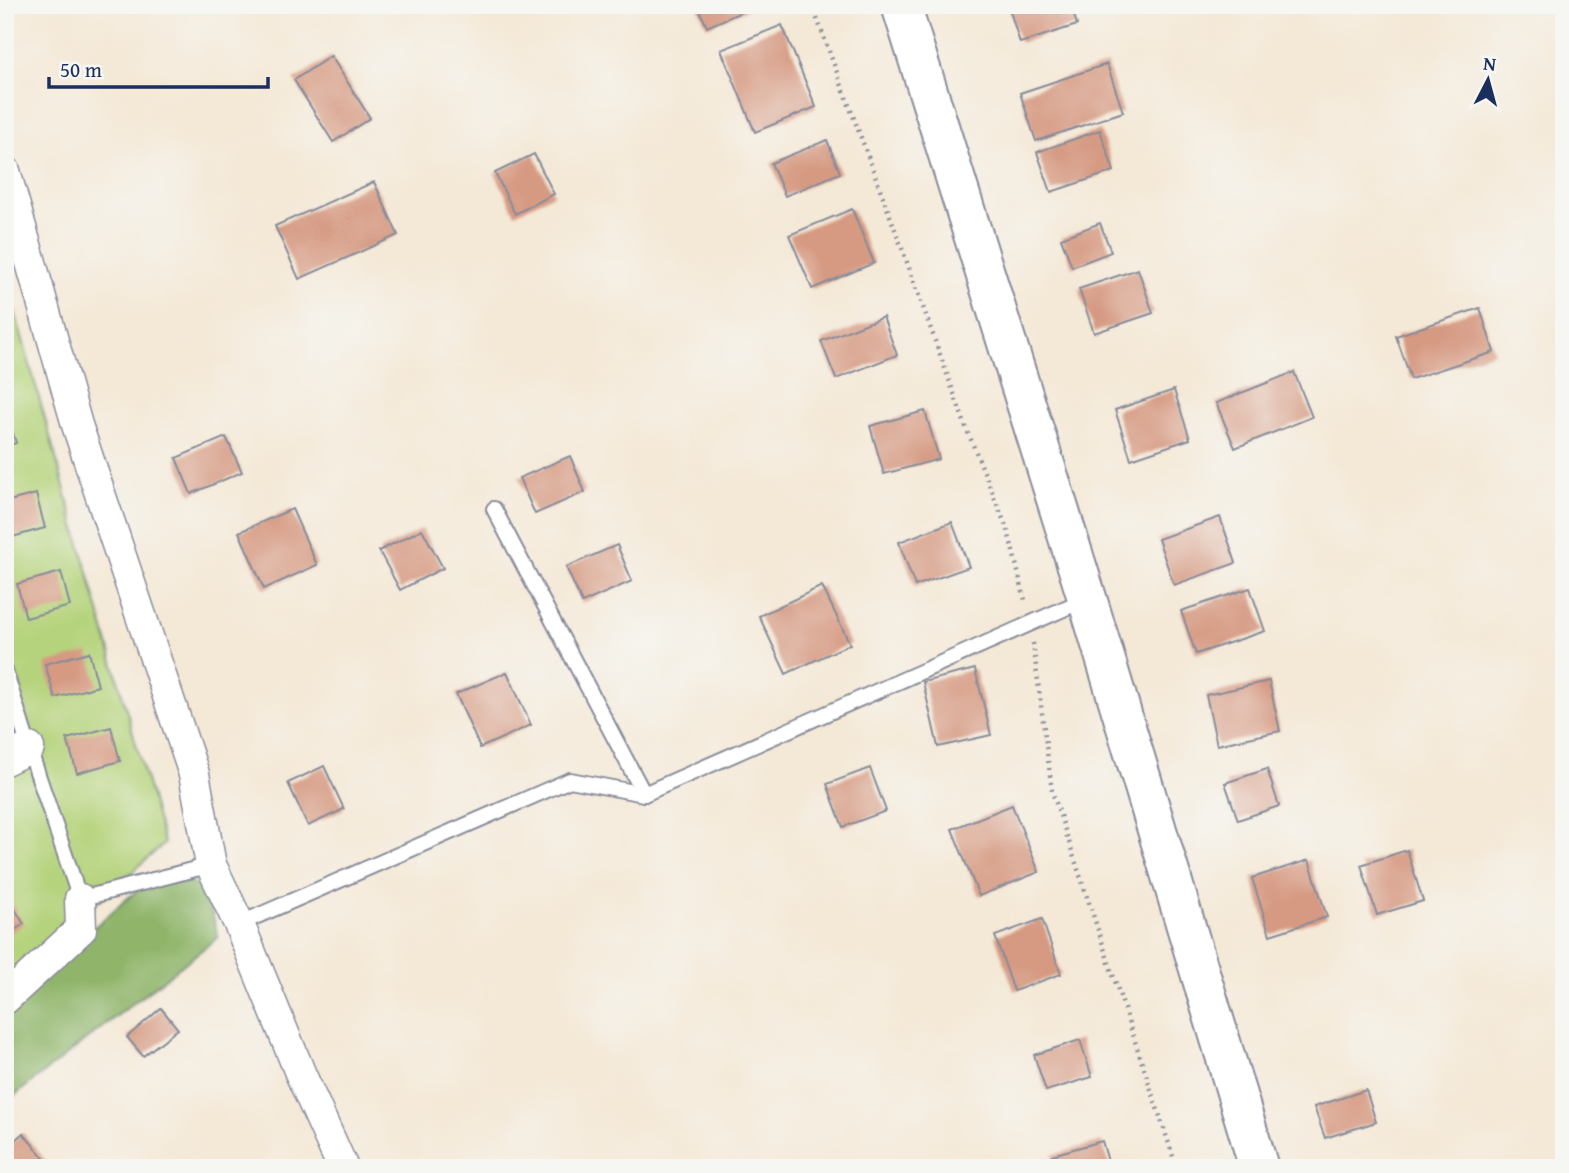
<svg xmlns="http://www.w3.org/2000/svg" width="1569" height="1173" viewBox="0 0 1569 1173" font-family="'Gentium Book Plus',serif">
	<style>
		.green { fill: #b5d37b; stroke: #68816c; stroke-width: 2 }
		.forest { fill: #90b56b; stroke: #567264; stroke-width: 2 }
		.building { fill: #d69a82 }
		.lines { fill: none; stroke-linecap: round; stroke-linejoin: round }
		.lane-casing { stroke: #888c9a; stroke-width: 18 }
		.street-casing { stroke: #888c9a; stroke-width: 33 }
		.primary-casing { stroke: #888c9a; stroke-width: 42 }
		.path { stroke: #888c9a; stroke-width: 4.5; stroke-dasharray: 2 5; stroke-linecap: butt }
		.lane { stroke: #fff; stroke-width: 14 }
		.street { stroke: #fff; stroke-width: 30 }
		.primary { stroke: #fff; stroke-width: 38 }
	</style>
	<rect width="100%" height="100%" fill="#f6f6f2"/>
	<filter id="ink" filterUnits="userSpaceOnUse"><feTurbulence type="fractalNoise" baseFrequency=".0143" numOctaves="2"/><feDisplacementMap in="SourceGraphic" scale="14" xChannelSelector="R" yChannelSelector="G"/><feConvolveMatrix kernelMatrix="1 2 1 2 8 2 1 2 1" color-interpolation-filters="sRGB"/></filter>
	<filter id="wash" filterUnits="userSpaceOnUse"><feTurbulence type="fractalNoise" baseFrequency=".00686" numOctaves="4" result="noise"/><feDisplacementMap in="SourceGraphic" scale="28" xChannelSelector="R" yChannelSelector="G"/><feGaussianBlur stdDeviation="1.57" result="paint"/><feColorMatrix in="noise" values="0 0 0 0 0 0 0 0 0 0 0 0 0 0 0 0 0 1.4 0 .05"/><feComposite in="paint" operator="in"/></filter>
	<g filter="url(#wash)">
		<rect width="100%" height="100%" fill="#f4e8d6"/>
		<!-- green -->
		<polygon class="green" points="5,276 164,844 5,983"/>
		<!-- forest -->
		<polygon class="forest" points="152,877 205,885 218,937 5,1103 5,1005"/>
		<g id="blocks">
			<!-- building -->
			<g class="building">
				<polygon points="697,5 757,5 707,27"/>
				<polygon points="1008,5 1071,5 1077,25 1020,43"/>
				<polygon points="782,25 816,107 755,132 721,50"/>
				<polygon points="331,56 370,118 333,142 294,80"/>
				<polygon points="1107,64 1123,112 1036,141 1020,93"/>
				<polygon points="1100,130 1114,171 1051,192 1037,152"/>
				<polygon points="827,140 840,173 785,196 771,163"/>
				<polygon points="534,154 554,194 515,214 495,173"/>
				<polygon points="374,182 398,235 299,279 275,226"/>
				<polygon points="852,209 874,263 812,289 789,235"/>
				<polygon points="1100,223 1111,252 1072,267 1061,238"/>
				<polygon points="1138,269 1153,313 1094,333 1079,289"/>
				<polygon points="1480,308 1494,352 1411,379 1396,336"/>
				<polygon points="883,317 897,355 836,379 821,341"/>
				<polygon points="1294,372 1312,417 1235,448 1216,403"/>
				<polygon points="1174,390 1190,439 1131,459 1115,410"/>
				<polygon points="5,407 16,443 5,446"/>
				<polygon points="925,411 939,459 884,474 870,426"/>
				<polygon points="226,437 242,472 191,494 176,458"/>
				<polygon points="570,456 585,492 535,514 519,478"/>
				<polygon points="36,494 45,528 5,539 5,502"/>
				<polygon points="292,509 317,565 264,589 239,532"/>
				<polygon points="1220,517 1236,563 1174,585 1158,539"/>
				<polygon points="952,522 969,567 915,586 899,542"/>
				<polygon points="422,529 443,568 400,590 379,551"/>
				<polygon points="617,545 632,581 582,603 566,567"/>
				<polygon points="61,572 70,606 26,618 17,584"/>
				<polygon points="822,586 850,644 786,674 759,616"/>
				<polygon points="1250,588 1265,631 1196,654 1181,611"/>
				<polygon points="89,652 98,686 55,698 45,664"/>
				<polygon points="975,669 991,735 938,747 923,682"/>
				<polygon points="507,672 531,725 480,748 456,694"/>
				<polygon points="1269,681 1280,731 1217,745 1206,695"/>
				<polygon points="111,727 120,761 77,773 67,739"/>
				<polygon points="324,766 344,809 308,826 288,783"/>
				<polygon points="870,768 886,811 843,827 827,784"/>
				<polygon points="1267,769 1279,806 1238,820 1225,783"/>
				<polygon points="1012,805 1039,872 979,896 952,829"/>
				<polygon points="1407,850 1423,901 1377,915 1361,865"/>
				<polygon points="1309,860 1327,917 1270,935 1252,878"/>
				<polygon points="5,893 24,924 5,936"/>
				<polygon points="1042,919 1061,974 1014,991 995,936"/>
				<polygon points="161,1008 178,1029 143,1056 127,1037"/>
				<polygon points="1080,1040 1092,1077 1046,1091 1034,1055"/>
				<polygon points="1366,1090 1376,1122 1325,1138 1314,1107"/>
				<polygon points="23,1133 52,1168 5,1168 5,1149"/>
				<polygon points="1102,1141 1110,1168 1055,1168 1052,1155"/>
			</g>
		</g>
	</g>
	<g filter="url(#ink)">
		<use href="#blocks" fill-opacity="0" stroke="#888c9a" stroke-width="2"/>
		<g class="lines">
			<defs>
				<g id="lane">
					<polyline points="494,509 644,794 1086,599"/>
					<polyline points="5,670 29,748 80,899 211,865"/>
					<polyline points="239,924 570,780 644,794"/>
				</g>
				<g id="street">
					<polyline points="5,171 77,425 194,774 211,865 239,924 301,1075 343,1168"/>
					<polyline points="5,760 29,748"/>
					<polyline points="5,999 81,929 80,899"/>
				</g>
				<polyline id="primary" points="901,5 1087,598 1259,1168"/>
			</defs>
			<!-- lane casing -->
			<use href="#lane" class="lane-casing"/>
			<!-- street casing -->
			<use href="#street" class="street-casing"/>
			<!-- primary casing -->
			<use href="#primary" class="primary-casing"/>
			<!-- path -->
			<g class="path">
				<polyline points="812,5 903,251 967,430 1008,531 1026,604"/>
				<polyline points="1033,643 1052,791 1177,1168"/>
			</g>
			<!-- lane -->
			<use href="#lane" class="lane"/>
			<!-- street -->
			<use href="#street" class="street"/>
			<!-- primary -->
			<use href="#primary" class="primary"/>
		</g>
	</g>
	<!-- margin -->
	<rect width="1569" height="1173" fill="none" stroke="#f6f6f2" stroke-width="28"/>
	<!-- north arrow -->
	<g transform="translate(1488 80) rotate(6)" stroke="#f6f6f2" stroke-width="5" paint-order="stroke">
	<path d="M0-5L12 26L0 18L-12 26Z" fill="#1b2f5e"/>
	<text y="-10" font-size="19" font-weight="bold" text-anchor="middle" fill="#1b2f5e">N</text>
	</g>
	<!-- scale -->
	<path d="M49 77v10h219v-10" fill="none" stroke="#1b2f5e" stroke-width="3.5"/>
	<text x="60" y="77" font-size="21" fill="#1b2f5e" stroke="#f6f6f2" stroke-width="5" paint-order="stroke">50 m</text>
</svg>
